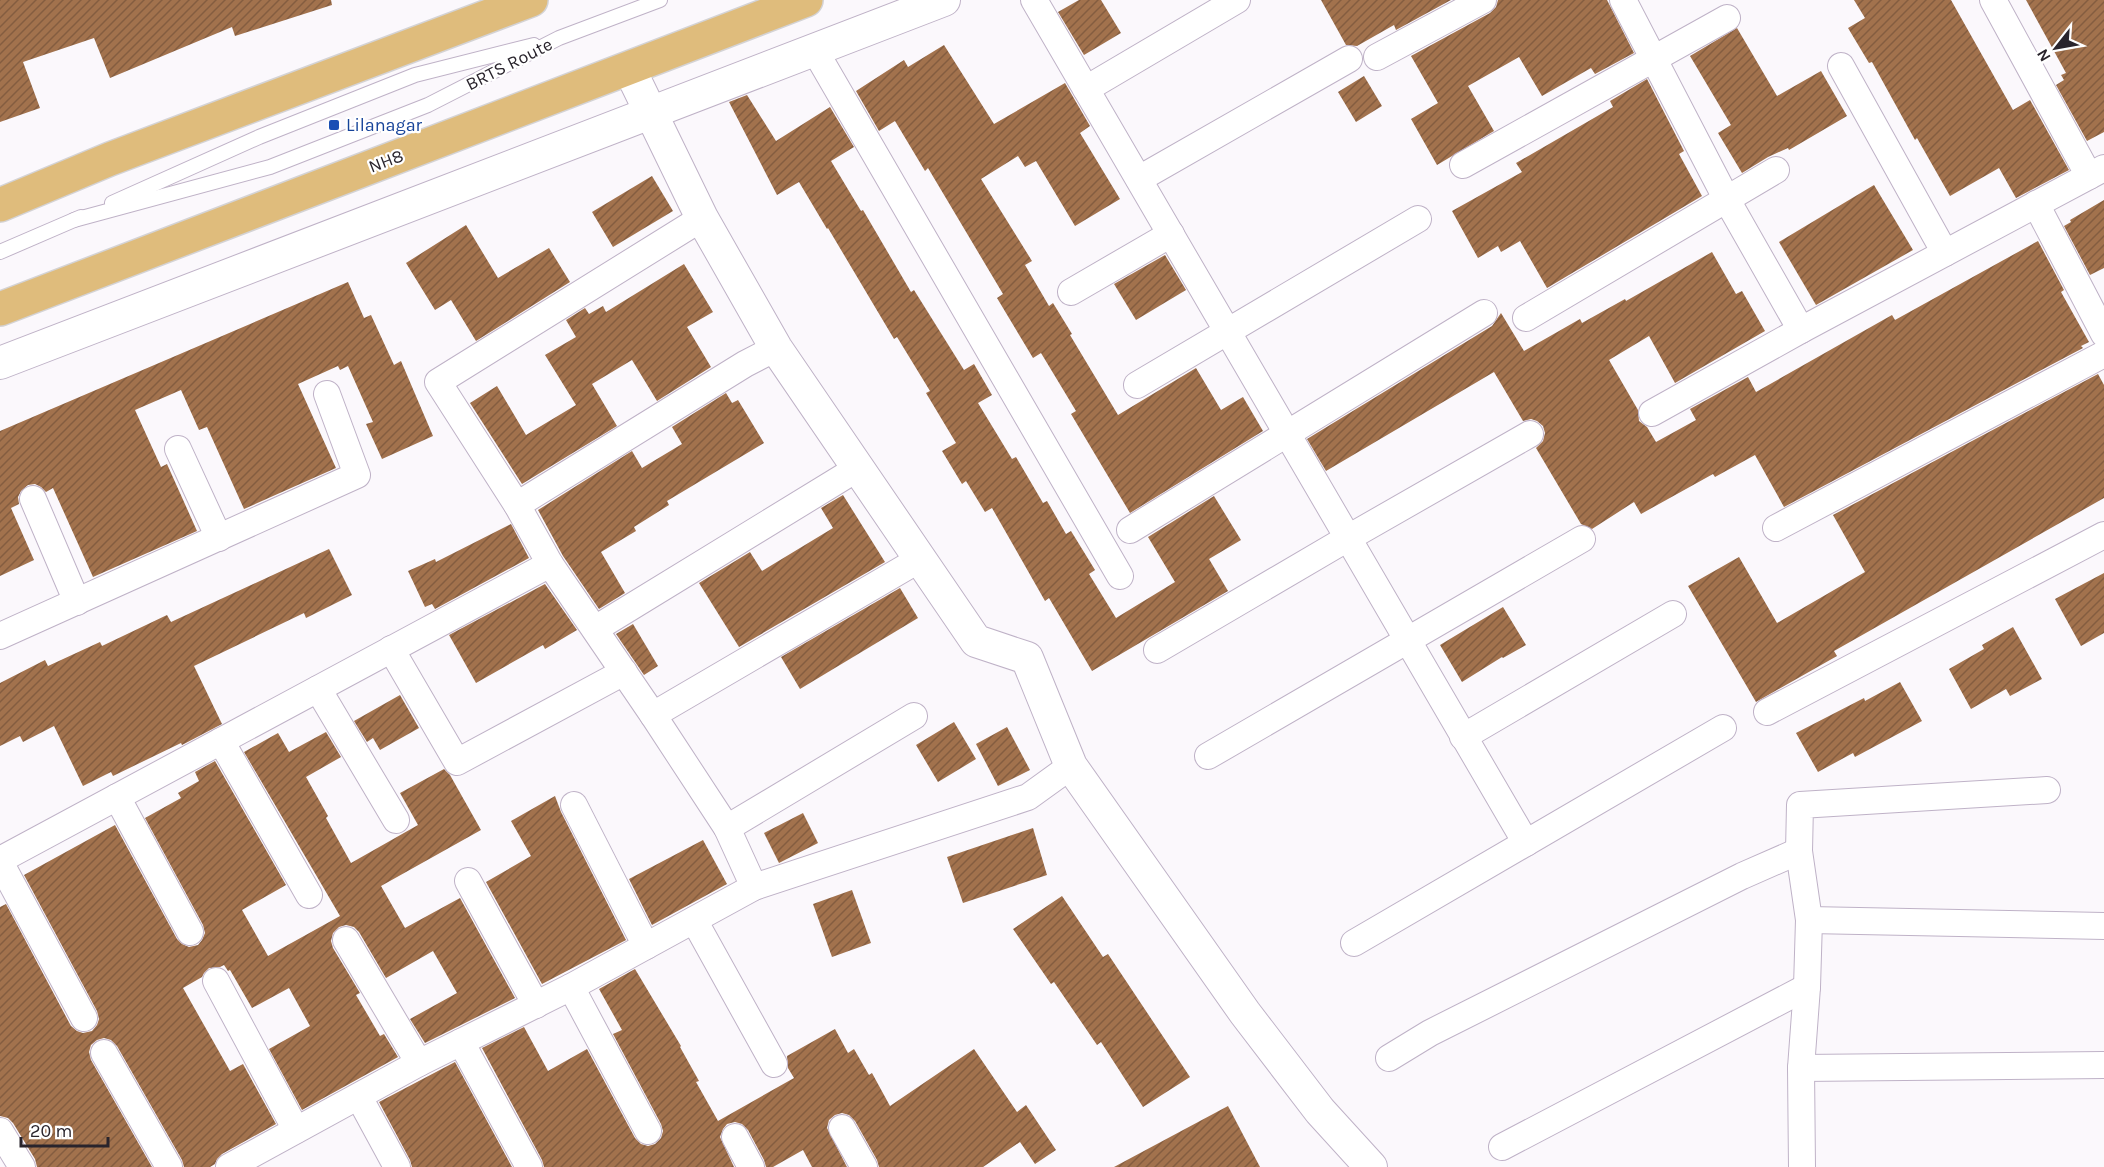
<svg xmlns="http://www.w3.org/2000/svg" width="2104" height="1167" viewBox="0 0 2104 1167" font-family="Karla,sans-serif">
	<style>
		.building { fill: url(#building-hatch) }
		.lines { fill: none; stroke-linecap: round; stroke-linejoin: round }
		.service-casing { stroke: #bfb2c7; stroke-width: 16 }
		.minor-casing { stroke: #bfb2c7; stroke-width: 28 }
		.tertiary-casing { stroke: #bfb2c7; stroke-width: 34 }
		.primary-casing { stroke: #d4d3d5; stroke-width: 36 }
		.service { stroke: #fff; stroke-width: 14 }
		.minor { stroke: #fff; stroke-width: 26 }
		.tertiary { stroke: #fff; stroke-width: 32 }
		.primary { stroke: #dfbc7c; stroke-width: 33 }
		.transit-dot { fill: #1a4fb4; stroke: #fff; stroke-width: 2 }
		.labels { text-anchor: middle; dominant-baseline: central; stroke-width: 4.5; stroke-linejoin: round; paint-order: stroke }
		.street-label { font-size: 18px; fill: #29242c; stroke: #fff }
		.transit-label { font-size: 18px; fill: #164399; stroke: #fff; text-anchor: start }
	</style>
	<defs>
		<pattern id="building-hatch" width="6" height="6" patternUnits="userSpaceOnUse" patternTransform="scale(1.5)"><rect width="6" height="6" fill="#a2724d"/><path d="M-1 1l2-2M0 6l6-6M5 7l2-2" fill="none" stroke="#845d40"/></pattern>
	</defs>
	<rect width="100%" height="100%" fill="#fbf8fc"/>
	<!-- building -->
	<g class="building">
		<polygon points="0,0 331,0 332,5 235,36 232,27 110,78 94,38 23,62 40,108 0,122"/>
		<polygon points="1079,0 1101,0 1121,33 1084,55 1058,12"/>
		<polygon points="1321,0 1451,0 1396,30 1394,25 1357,46 1346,45"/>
		<polygon points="1498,0 1607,0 1634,53 1595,74 1591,68 1542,96 1519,57 1468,86 1494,131 1437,165 1411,119 1438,103 1411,56 1490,13 1496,7"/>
		<polygon points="1854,0 1951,0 2013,110 2030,100 2069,170 2016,198 1999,168 1950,196 1917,138 1915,140 1872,62 1869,63 1848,28 1865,18"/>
		<polygon points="2026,0 2104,0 2104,132 2087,141 2056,85 2064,80 2061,75 2066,73"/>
		<polygon points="1737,28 1777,96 1821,71 1847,116 1789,150 1788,148 1768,157 1742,173 1718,133 1731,125 1690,56"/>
		<polygon points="944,45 994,124 1065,83 1090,126 1080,133 1120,199 1075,226 1036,161 1025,167 1018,156 981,179 1032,261 1025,265 1049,306 1053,303 1072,334 1070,335 1118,415 1196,368 1221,410 1243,397 1263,431 1130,513 1071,414 1076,411 1041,353 1033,358 997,298 1003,294 928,168 925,171 895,121 879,131 856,91 904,60 908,67"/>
		<polygon points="1364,76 1382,106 1356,122 1338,92"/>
		<polygon points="1647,79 1684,151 1679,154 1702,196 1547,288 1520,241 1501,252 1498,246 1478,258 1452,211 1522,172 1516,163 1613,107 1610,101"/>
		<polygon points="747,95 776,141 830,107 854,147 831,161 861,211 863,210 911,292 914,290 964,370 974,364 992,395 978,403 1012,459 1016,457 1043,503 1047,501 1066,534 1071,531 1095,570 1089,574 1116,618 1175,582 1148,537 1214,496 1241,540 1209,559 1228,591 1092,671 1049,598 1045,601 992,508 985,512 966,481 962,484 942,451 956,443 926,393 930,391 897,337 894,339 828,228 827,229 799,182 777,195 729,102"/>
		<polygon points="652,176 673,211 613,247 592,212"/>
		<polygon points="1874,185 1913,250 1816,305 1779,242"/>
		<polygon points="2104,200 2104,268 2090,275 2064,226 2071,222 2070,220"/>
		<polygon points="466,225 498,278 549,248 570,282 476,341 451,300 435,310 406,263"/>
		<polygon points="2038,241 2064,290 2061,292 2089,342 2081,346 2083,348 1784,507 1755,455 1715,477 1713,474 1641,514 1634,502 1592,529 1581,524 1536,448 1543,441 1545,433 1543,426 1537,421 1531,419 1523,421 1494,372 1326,471 1307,439 1492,326 1501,313 1524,351 1580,319 1582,323 1625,299 1626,301 1712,252 1736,294 1742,291 1765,331 1675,383 1649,336 1609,360 1638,410 1639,421 1647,427 1656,442 1696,420 1690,409 1748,377 1756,392 1892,315 1895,320"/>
		<polygon points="1165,255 1186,290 1136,320 1114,284"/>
		<polygon points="684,264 713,312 687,327 711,367 657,401 632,360 592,384 617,426 522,484 470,403 497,386 526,435 576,405 545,355 576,337 566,320 585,308 589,314 603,306 606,312"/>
		<polygon points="348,282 364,318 371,315 394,365 401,361 433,436 382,459 366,424 373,422 348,366 340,370 338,366 298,384 336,468 244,509 207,427 199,430 181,390 135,410 161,467 167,464 197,531 93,577 53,488 46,492 41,487 35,484 28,485 21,491 18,497 19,504 11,508 34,560 0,576 0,431"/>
		<polygon points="2098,374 2104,385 2104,498 1834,651 1837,656 1756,702 1688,586 1739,557 1777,623 1865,572 1833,515"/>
		<polygon points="726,393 732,403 738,400 764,443 667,501 669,505 634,527 636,531 601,552 625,593 599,609 563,556 538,510 632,451 642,468 682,444 672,427"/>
		<polygon points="843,495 885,562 739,647 699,583 750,552 762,571 833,528 821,508"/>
		<polygon points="511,524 529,558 435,609 432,604 425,607 408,571 435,559 436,562"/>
		<polygon points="329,549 352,595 306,618 304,613 194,666 222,724 182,745 181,743 113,776 111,772 83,786 54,726 23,742 20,736 0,746 0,683 45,660 48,666 100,642 102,646 167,615 171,622"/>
		<polygon points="2104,573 2104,633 2081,646 2055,599"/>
		<polygon points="545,584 577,630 545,649 543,645 476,683 449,635"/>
		<polygon points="900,588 918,618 800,689 781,657"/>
		<polygon points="1503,607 1526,645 1503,658 1502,657 1462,682 1440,645"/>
		<polygon points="633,624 658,666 644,675 616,634"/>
		<polygon points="2013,627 2042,679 2010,696 2006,689 1971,709 1949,669 1984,649 1982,645"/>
		<polygon points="1900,682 1922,721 1855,757 1853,753 1818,772 1796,733 1864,698 1865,701"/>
		<polygon points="400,695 419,728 380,750 373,738 367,742 354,721"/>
		<polygon points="954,722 976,759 938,782 916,745"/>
		<polygon points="1007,727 1030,770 998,786 976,744"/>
		<polygon points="326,732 341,757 306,777 328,816 326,818 351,863 418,825 400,793 444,769 450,775 481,830 381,886 405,928 460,898 515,998 425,1043 410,1019 457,993 433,951 386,978 359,932 354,927 346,925 339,927 333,933 331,941 333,948 360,993 356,995 380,1036 384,1034 398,1057 302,1110 269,1049 310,1026 289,988 252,1008 230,970 228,971 224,965 220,967 209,968 204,973 202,977 183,988 230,1071 243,1064 276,1124 222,1154 217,1159 215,1164 210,1167 184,1167 182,1160 117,1046 111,1040 104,1038 97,1040 91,1045 89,1052 91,1060 152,1167 37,1167 35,1159 13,1123 8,1118 0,1116 0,907 6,904 71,1026 77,1031 83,1033 92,1031 97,1025 99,1019 97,1011 24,875 115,825 177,939 182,944 189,947 198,945 202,940 205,933 203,925 145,818 181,798 178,793 199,781 195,772 215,761 286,885 242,910 268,956 340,916 244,752 278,733 289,752"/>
		<polygon points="555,796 561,812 626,940 542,984 486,882 531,856 511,821"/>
		<polygon points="803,813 818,843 779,863 764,833"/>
		<polygon points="1033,828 1047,875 963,903 947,857"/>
		<polygon points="703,840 727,884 652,925 629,879"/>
		<polygon points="852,890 871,943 832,957 813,904"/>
		<polygon points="1062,896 1103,957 1108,954 1190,1077 1143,1107 1101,1042 1097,1045 1054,982 1051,984 1013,929"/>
		<polygon points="635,969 681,1046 680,1047 699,1081 696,1082 718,1121 794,1078 788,1068 787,1056 835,1029 848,1053 854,1049 869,1075 872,1073 890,1106 974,1049 1017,1112 1026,1105 1056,1150 1035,1164 1020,1142 983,1167 879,1167 877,1160 855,1121 849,1115 842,1113 835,1115 829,1120 827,1128 847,1167 812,1167 803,1150 773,1167 766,1167 764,1160 748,1130 742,1124 735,1122 727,1124 723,1129 720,1137 734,1167 544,1167 542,1160 482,1048 524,1027 548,1071 587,1049 635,1138 641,1144 648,1146 655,1144 661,1138 663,1131 661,1124 613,1034 622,1030 599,989"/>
		<polygon points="455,1062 512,1167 412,1167 410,1160 379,1102"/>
		<polygon points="1228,1106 1260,1167 1114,1167"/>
	</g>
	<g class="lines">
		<defs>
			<g id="service">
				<polyline points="112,203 259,137 415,75 534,45"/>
				<polyline points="74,220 270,167 428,105 559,38 660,0"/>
				<polyline points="0,252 81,217"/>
			</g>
			<g id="minor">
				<polyline points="1034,0 1526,843"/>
				<polyline points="1623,0 1727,200 1801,330"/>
				<polyline points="1993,0 2089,176"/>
				<polyline points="814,49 1120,576"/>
				<polyline points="1377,57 1483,0"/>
				<polyline points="1841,66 1945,253"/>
				<polyline points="1086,89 1237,0"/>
				<polyline points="1463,165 1727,18"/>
				<polyline points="1139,179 1349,59"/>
				<polyline points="2036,204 2104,334"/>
				<polyline points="702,218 438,382 517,505 550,564 653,715 920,559"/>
				<polyline points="1071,292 1171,234"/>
				<polyline points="1526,318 1776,170"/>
				<polyline points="1137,385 1418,219"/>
				<polyline points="1652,413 1801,330 2104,168"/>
				<polyline points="178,449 219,538"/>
				<polyline points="33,499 77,602"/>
				<polyline points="517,505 745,364 776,348"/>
				<polyline points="1776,528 2104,354"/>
				<polyline points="1130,530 1484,313"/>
				<polyline points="595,629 858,468"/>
				<polyline points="0,636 357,475 327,394"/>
				<polyline points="391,649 457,762 624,672"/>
				<polyline points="1157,650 1348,538 1530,434"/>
				<polyline points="318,689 396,820"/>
				<polyline points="1767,712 2104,535"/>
				<polyline points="653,715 727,828 754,887"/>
				<polyline points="1463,737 1673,614"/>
				<polyline points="221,741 309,895"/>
				<polyline points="1208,756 1582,539"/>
				<polyline points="2047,790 1800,805 1799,851 1809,920 1807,987 1801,1068 2104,1065"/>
				<polyline points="117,797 190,932"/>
				<polyline points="574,805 646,946"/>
				<polyline points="727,828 914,716"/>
				<polyline points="0,860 550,564"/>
				<polyline points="0,862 84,1018"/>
				<polyline points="468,881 536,1005"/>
				<polyline points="694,920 774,1064"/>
				<polyline points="1809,920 2104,926"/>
				<polyline points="346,940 419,1063"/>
				<polyline points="1354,943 1723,728"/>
				<polyline points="216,981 296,1130"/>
				<polyline points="571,987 648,1131"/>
				<polyline points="461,1042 529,1167"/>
				<polyline points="104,1053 169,1167"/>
				<polyline points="1389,1058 1430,1033 1742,876 1799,851"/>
				<polyline points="1801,1068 1802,1167"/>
				<polyline points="359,1097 397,1167"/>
				<polyline points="842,1128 864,1167"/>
				<polyline points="0,1131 22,1167"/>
				<polyline points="735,1137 751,1167"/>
				<polyline points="1502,1147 1807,987"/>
				<polyline points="229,1167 419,1063 571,987 754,887 1028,797 1071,766"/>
			</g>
			<g id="tertiary">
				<polyline points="629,68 702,218 776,348 976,641 1027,658 1071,766 1245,1013 1320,1111 1371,1167"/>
				<polyline points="0,363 944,0"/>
			</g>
			<g id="primary">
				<polyline points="0,205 110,159 531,0"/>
				<polyline points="0,309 806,0"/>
			</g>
		</defs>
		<!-- service casing -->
		<use href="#service" class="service-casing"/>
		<!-- minor casing -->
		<use href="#minor" class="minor-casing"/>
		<!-- tertiary casing -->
		<use href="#tertiary" class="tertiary-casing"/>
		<!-- primary casing -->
		<use href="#primary" class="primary-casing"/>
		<!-- service -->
		<use href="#service" class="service"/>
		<!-- minor -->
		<use href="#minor" class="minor"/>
		<!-- tertiary -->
		<use href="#tertiary" class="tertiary"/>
		<!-- primary -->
		<use href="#primary" class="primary"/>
	</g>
	<!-- markers -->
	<rect class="transit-dot" x="328" y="119" width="12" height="12" rx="3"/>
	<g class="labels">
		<!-- street labels -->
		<g class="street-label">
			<text transform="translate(509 64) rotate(-27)">BRTS Route</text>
			<text transform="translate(386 161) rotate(-21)">NH8</text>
		</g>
		<!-- transit labels -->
		<g class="transit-label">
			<text x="346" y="125">Lilanagar</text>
		</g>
	</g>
	<!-- north arrow -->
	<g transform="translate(2056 48) rotate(239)" stroke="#ffffff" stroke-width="4.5" paint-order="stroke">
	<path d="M0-4.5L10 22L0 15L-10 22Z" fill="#29242c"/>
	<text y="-9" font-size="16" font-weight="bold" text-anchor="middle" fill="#29242c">N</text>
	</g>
	<!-- scale -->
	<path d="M21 1137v9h87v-9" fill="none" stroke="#29242c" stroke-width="3"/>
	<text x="30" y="1137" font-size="18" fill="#29242c" stroke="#ffffff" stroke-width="4.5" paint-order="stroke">20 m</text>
</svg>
